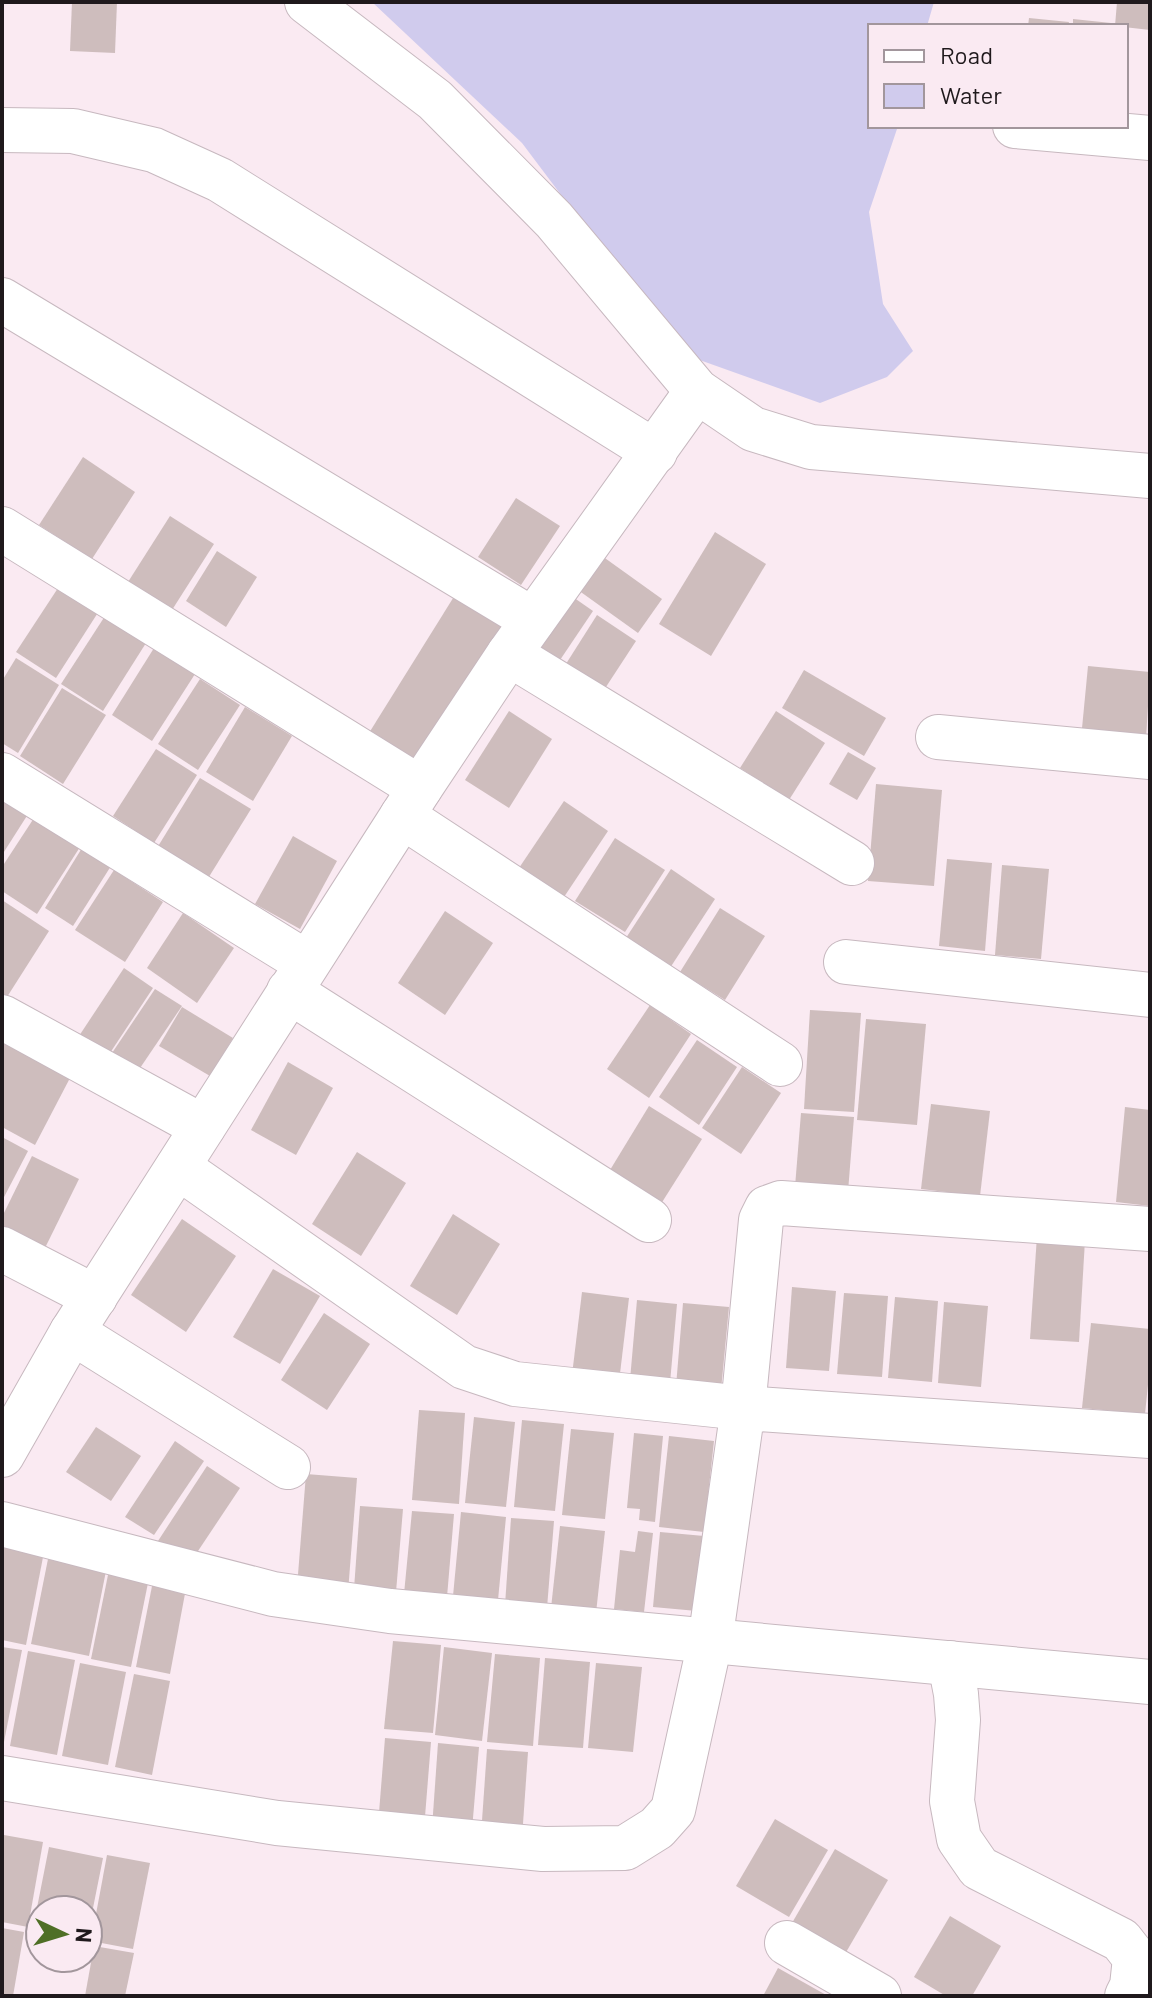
<svg xmlns="http://www.w3.org/2000/svg" width="1152" height="1998" viewBox="0 0 1152 1998" font-family="Barlow,sans-serif">
	<style>
		.water { fill: #d0cbed }
		.building { fill: #cebdbd }
		.lines { fill: none; stroke-linecap: round; stroke-linejoin: round }
		.minor-casing { stroke: #c7b8bf; stroke-width: 46 }
		.minor { stroke: #fff; stroke-width: 44 }
	</style>
	<rect width="100%" height="100%" fill="#faeaf2"/>
	<!-- water -->
	<polygon class="water" points="372,2 934,2 927,26 870,26 870,126 898,126 869,212 883,304 913,351 887,377 820,403 680,353 522,143"/>
	<!-- building -->
	<g class="building">
		<polygon points="72,2 117,2 115,53 70,51"/>
		<polygon points="1117,2 1150,2 1150,30 1115,26"/>
		<polygon points="1029,18 1069,22 1068,26 1028,26"/>
		<polygon points="1073,19 1111,23 1111,26 1073,26"/>
		<polygon points="83,457 135,492 92,559 39,525"/>
		<polygon points="516,498 560,526 521,585 478,557"/>
		<polygon points="170,516 214,544 172,610 128,582"/>
		<polygon points="715,532 766,564 711,656 659,624"/>
		<polygon points="217,551 257,577 226,627 186,601"/>
		<polygon points="602,556 662,599 638,633 578,590"/>
		<polygon points="60,585 99,611 56,678 16,652"/>
		<polygon points="455,595 506,628 414,773 364,741"/>
		<polygon points="570,595 593,611 558,663 535,647"/>
		<polygon points="597,615 636,641 602,693 564,667"/>
		<polygon points="105,616 146,643 103,711 61,684"/>
		<polygon points="154,648 195,674 152,741 112,715"/>
		<polygon points="16,658 59,685 18,753 2,743 2,681"/>
		<polygon points="1088,666 1150,672 1145,756 1080,749"/>
		<polygon points="804,670 886,718 864,756 782,708"/>
		<polygon points="200,679 240,705 198,770 158,744"/>
		<polygon points="62,688 106,715 63,784 20,756"/>
		<polygon points="245,707 292,736 253,801 206,772"/>
		<polygon points="509,711 552,739 509,808 465,780"/>
		<polygon points="776,711 825,743 789,800 740,768"/>
		<polygon points="156,749 197,775 154,843 113,816"/>
		<polygon points="848,752 876,768 857,800 829,784"/>
		<polygon points="200,778 251,809 207,880 157,848"/>
		<polygon points="876,784 942,790 934,886 868,881"/>
		<polygon points="2,793 30,811 2,855"/>
		<polygon points="564,801 608,831 564,897 519,868"/>
		<polygon points="34,818 80,847 37,914 2,891 2,867"/>
		<polygon points="293,836 337,861 300,929 255,904"/>
		<polygon points="615,838 665,870 625,932 575,901"/>
		<polygon points="82,848 111,866 73,926 45,908"/>
		<polygon points="947,859 992,863 985,951 939,946"/>
		<polygon points="1002,865 1049,869 1041,959 995,955"/>
		<polygon points="671,869 715,899 668,971 624,941"/>
		<polygon points="114,870 163,902 125,962 75,930"/>
		<polygon points="2,900 49,931 7,997 2,994"/>
		<polygon points="720,908 765,936 725,1000 680,972"/>
		<polygon points="445,911 493,943 445,1015 398,983"/>
		<polygon points="183,913 234,948 197,1003 147,968"/>
		<polygon points="124,968 153,988 108,1056 79,1036"/>
		<polygon points="155,989 182,1006 136,1074 110,1056"/>
		<polygon points="650,1005 691,1034 649,1098 607,1069"/>
		<polygon points="182,1007 233,1038 210,1076 159,1046"/>
		<polygon points="810,1010 861,1013 854,1112 804,1109"/>
		<polygon points="866,1019 926,1024 917,1125 857,1120"/>
		<polygon points="697,1040 737,1067 699,1125 659,1097"/>
		<polygon points="2,1042 70,1078 35,1145 2,1127"/>
		<polygon points="288,1062 333,1088 296,1155 251,1130"/>
		<polygon points="742,1067 781,1093 741,1154 702,1128"/>
		<polygon points="931,1104 990,1111 980,1196 921,1189"/>
		<polygon points="649,1106 702,1139 659,1207 607,1175"/>
		<polygon points="1125,1107 1150,1110 1150,1206 1116,1202"/>
		<polygon points="801,1113 854,1117 847,1204 794,1199"/>
		<polygon points="2,1137 28,1151 2,1201"/>
		<polygon points="357,1152 406,1183 361,1256 312,1224"/>
		<polygon points="32,1156 79,1179 44,1250 2,1229 2,1217"/>
		<polygon points="453,1214 500,1244 457,1315 410,1286"/>
		<polygon points="182,1219 236,1256 186,1332 131,1295"/>
		<polygon points="1037,1236 1085,1240 1079,1342 1030,1339"/>
		<polygon points="273,1269 320,1296 280,1364 233,1337"/>
		<polygon points="792,1287 836,1291 829,1371 786,1368"/>
		<polygon points="582,1292 629,1298 619,1382 572,1375"/>
		<polygon points="844,1293 888,1296 882,1377 837,1374"/>
		<polygon points="895,1297 938,1301 932,1382 888,1378"/>
		<polygon points="637,1300 677,1304 670,1383 630,1380"/>
		<polygon points="944,1302 988,1306 981,1387 938,1383"/>
		<polygon points="683,1303 729,1307 721,1390 676,1386"/>
		<polygon points="324,1313 370,1344 327,1410 281,1380"/>
		<polygon points="1091,1323 1150,1329 1150,1365 1145,1414 1082,1408"/>
		<polygon points="419,1410 465,1413 459,1504 412,1500"/>
		<polygon points="474,1417 515,1422 506,1507 465,1503"/>
		<polygon points="522,1420 564,1424 555,1511 514,1507"/>
		<polygon points="96,1427 141,1456 111,1501 66,1472"/>
		<polygon points="571,1429 614,1433 605,1519 562,1515"/>
		<polygon points="634,1433 663,1436 655,1522 639,1520 640,1509 627,1508"/>
		<polygon points="669,1436 714,1441 704,1532 659,1527"/>
		<polygon points="175,1441 204,1461 154,1535 125,1517"/>
		<polygon points="207,1466 240,1488 190,1563 158,1541"/>
		<polygon points="306,1474 357,1478 348,1592 297,1587"/>
		<polygon points="360,1506 403,1509 396,1592 354,1589"/>
		<polygon points="412,1511 454,1514 447,1597 404,1594"/>
		<polygon points="461,1512 506,1517 498,1600 453,1596"/>
		<polygon points="511,1518 554,1521 547,1608 505,1605"/>
		<polygon points="560,1526 605,1531 596,1613 551,1608"/>
		<polygon points="638,1531 653,1533 644,1612 614,1609 620,1550 635,1552"/>
		<polygon points="660,1532 704,1536 697,1611 653,1607"/>
		<polygon points="2,1544 44,1552 26,1645 2,1640"/>
		<polygon points="49,1554 107,1566 89,1656 31,1644"/>
		<polygon points="110,1565 150,1573 131,1667 91,1659"/>
		<polygon points="154,1576 187,1583 170,1674 136,1667"/>
		<polygon points="393,1641 441,1645 433,1733 384,1729"/>
		<polygon points="2,1647 22,1650 3,1747 2,1747"/>
		<polygon points="444,1647 492,1653 482,1741 435,1735"/>
		<polygon points="28,1651 75,1660 57,1755 10,1746"/>
		<polygon points="495,1654 540,1658 533,1746 487,1742"/>
		<polygon points="545,1658 590,1662 583,1748 538,1745"/>
		<polygon points="80,1663 126,1672 108,1765 62,1756"/>
		<polygon points="596,1663 642,1667 633,1752 588,1748"/>
		<polygon points="134,1674 170,1681 152,1775 115,1767"/>
		<polygon points="385,1738 431,1742 424,1829 378,1825"/>
		<polygon points="438,1743 479,1747 472,1830 432,1828"/>
		<polygon points="487,1749 528,1752 522,1838 481,1835"/>
		<polygon points="775,1819 828,1850 789,1917 736,1886"/>
		<polygon points="4,1835 43,1842 28,1927 2,1922 2,1849"/>
		<polygon points="49,1847 103,1858 89,1928 88,1910 40,1910 40,1934 32,1933"/>
		<polygon points="835,1849 888,1880 845,1954 792,1923"/>
		<polygon points="107,1855 150,1863 133,1949 91,1941"/>
		<polygon points="950,1916 1001,1946 972,1996 946,1996 914,1977"/>
		<polygon points="2,1928 24,1932 13,1996 2,1996"/>
		<polygon points="94,1946 134,1953 125,1996 85,1996"/>
		<polygon points="778,1968 828,1996 763,1996"/>
	</g>
	<g class="lines">
		<defs>
			<g id="minor">
				<polyline points="307,2 435,100 554,220 697,391 753,429 811,447 1150,476"/>
				<polyline points="1015,126 1150,138"/>
				<polyline points="2,130 73,131 154,150 220,180 655,452"/>
				<polyline points="2,300 533,620"/>
				<polyline points="2,529 420,788"/>
				<polyline points="509,654 852,863"/>
				<polyline points="938,737 1150,757"/>
				<polyline points="2,775 307,963"/>
				<polyline points="402,816 780,1064"/>
				<polyline points="846,962 1150,995"/>
				<polyline points="289,991 649,1220"/>
				<polyline points="2,1017 203,1127"/>
				<polyline points="178,1167 464,1367 515,1384 743,1408 761,1220 767,1208 781,1203 1150,1229"/>
				<polyline points="2,1249 95,1297"/>
				<polyline points="72,1332 288,1467"/>
				<polyline points="2,1455 72,1332 420,788 509,654 697,391"/>
				<polyline points="2,1524 273,1594 390,1611 1150,1682"/>
				<polyline points="950,1663 956,1694 958,1720 952,1801 959,1839 979,1868 1121,1940 1135,1958 1132,1986 1127,1996"/>
				<polyline points="2,1778 277,1823 543,1849 625,1848 657,1828 673,1810 710,1642 743,1408 1150,1436"/>
				<polyline points="787,1943 879,1996"/>
			</g>
		</defs>
		<!-- minor casing -->
		<use href="#minor" class="minor-casing"/>
		<!-- minor -->
		<use href="#minor" class="minor"/>
	</g>
	<!-- border -->
	<rect width="1152" height="1998" fill="none" stroke="#1f191c" stroke-width="8"/>
	<!-- legend -->
	<rect x="868" y="24" width="260" height="104" fill="#faeaf2" stroke="#a2969c" stroke-width="2"/>
	<rect x="884" y="50" width="40" height="12" fill="#ffffff" stroke="#a2969c" stroke-width="2"/>
	<text x="940" y="64" font-size="24" fill="#1f191c">Road</text>
	<rect x="884" y="84" width="40" height="24" fill="#d0cbed" stroke="#a2969c" stroke-width="2"/>
	<text x="940" y="104" font-size="24" fill="#1f191c">Water</text>
	<!-- north arrow -->
	<g transform="translate(64 1934) rotate(94)"><circle r="38" fill="#faeaf2" stroke="#a2969c" stroke-width="2"/>
	<path d="M0-6L14 30L0 20L-14 30Z" fill="#4f6f26"/>
	<text y="-12" font-size="22" font-weight="bold" text-anchor="middle" fill="#1f191c">N</text>
	</g>
</svg>
